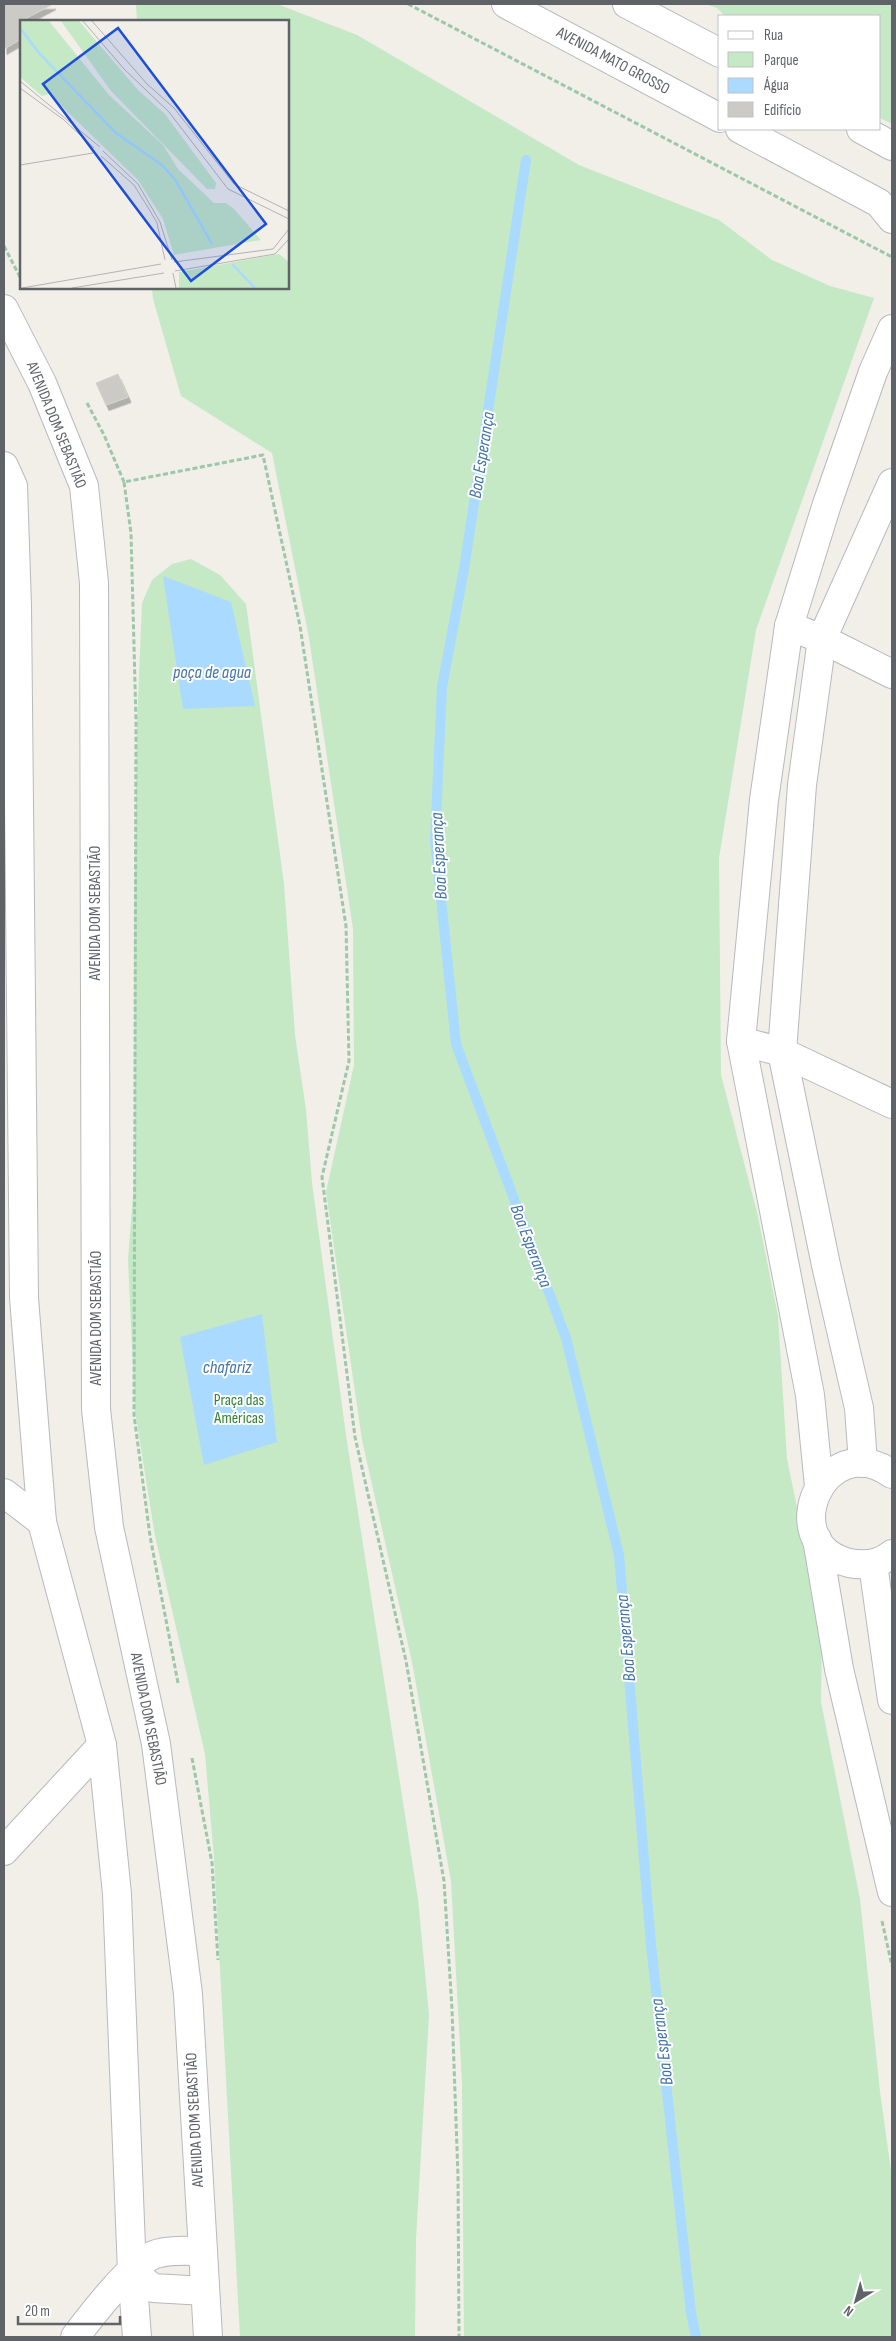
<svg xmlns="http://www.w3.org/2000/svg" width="896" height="2341" viewBox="0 0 896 2341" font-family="'Sofia Sans Condensed',sans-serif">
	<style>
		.green { fill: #c5e8c5 }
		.water { fill: #aadaff }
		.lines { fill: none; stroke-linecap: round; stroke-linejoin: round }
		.stream { stroke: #aadaff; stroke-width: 10 }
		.building { fill: #cccac5; stroke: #d6d1c6; filter: url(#shadow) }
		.street-casing { stroke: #b5b8bc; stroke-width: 30 }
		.secondary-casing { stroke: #b6babf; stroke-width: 30 }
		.path { stroke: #9cc7a9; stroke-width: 3; stroke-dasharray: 5 2.5; stroke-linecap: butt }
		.street { stroke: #fff; stroke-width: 28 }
		.secondary { stroke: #fff; stroke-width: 28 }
		.labels { text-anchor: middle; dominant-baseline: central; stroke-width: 4; stroke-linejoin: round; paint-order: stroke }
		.street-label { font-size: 16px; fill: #5f6368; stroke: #fff }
		.park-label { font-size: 16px; fill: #348238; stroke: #fff }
		.water-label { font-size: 18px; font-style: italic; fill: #4174aa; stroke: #fff }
		.inset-river { fill: none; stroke: #aadaff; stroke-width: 2.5 }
		.inset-road { fill: none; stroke: #b3b3b1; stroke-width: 1 }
		.view { fill: #1d4ed8; fill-opacity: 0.15; stroke: #1d4ed8; stroke-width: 2.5 }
		.inset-edge { fill: none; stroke: #5f6368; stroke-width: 2.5 }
	</style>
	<defs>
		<filter id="shadow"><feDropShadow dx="3" dy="5.5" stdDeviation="0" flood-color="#0004"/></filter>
	</defs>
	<rect width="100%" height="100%" fill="#f1efe8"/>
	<!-- green -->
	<g class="green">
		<polygon points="136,4 277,4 357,35 579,165 719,220 772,260 830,286 874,298 756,630 719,858 721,1075 757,1212 778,1316 787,1459 822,1627 821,1702 860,1899 880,2092 892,2178 892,2337 464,2337 462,2083 451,1881 412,1662 362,1440 326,1192 354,1065 353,929 309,638 272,453 181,396 153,299 152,288 288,288 288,21 137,21"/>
		<polygon points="705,4 892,4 892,124 880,118 880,16 725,16 717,8"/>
		<polygon points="191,559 220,575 246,604 284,884 295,1035 306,1110 312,1183 346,1435 418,1899 429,2015 416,2239 415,2337 240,2337 214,1858 205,1754 155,1536 135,1411 128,1260 135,1169 134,945 137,724 142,603 152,580 172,564"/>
	</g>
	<!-- water -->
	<g class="water">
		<polygon points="163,576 231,602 255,706 183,709"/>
		<polygon points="262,1314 277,1442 204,1465 180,1337"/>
	</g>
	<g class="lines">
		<!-- stream -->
		<polyline class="stream" points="526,160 464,569 442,687 435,840 456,1044 566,1338 619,1555 651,1945 691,2313 696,2337"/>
	</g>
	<!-- building -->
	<g class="building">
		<polygon points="4,4 53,4 21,21 21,39 4,49"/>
		<polygon points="118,374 128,397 106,405 96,383"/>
	</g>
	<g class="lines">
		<defs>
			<g id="street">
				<polyline points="789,626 822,639 892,674"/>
				<polyline points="741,1041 782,1052 892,1104"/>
				<polyline points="4,1493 42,1522"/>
				<polyline points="4,1851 102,1745"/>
				<polyline points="132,2272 153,2288 205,2291"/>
				<path d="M75,2337C91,2316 126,2270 149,2257C163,2249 186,2251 203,2251"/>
			</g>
			<g id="secondary">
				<polyline points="506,4 720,118"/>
				<polyline points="627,4 720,53"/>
				<polyline points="740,129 879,203 892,219"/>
				<polyline points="861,129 892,146"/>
				<polyline points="4,309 42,383 84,486 94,583 96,1409 109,1527 156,1744 188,1994 208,2337"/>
				<polyline points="4,466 13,486 17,606 24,1298 42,1522 102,1745 117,1894 132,2272 137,2337"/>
				<polyline points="863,1463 859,1408 826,1265 782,1052 802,785 822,639 892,483"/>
				<path d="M892,1474C824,1426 773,1544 849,1563C864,1566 880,1564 892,1554"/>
				<polyline points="819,1486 810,1395 741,1041 764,800 789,626 827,504 873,372 892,329"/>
				<polyline points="817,1539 839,1669 892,1892"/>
				<polyline points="873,1564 892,1700"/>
			</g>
		</defs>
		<!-- street casing -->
		<use href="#street" class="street-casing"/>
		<!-- secondary casing -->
		<use href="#secondary" class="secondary-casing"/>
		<!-- path -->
		<g class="path">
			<polyline points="408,4 892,257"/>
			<polyline points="4,246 21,279"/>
			<polyline points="87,403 104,435 124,482"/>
			<polyline points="178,1683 150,1536 134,1415 136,721 131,533 124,482 263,455 300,626 346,926 349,1061 322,1177 355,1437 406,1661 444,1881 452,2009 458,2176 459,2337"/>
			<polyline points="192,1758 212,1863 218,1960"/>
			<polyline points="882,1921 892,1966"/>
		</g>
		<!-- street -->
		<use href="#street" class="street"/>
		<!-- secondary -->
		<use href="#secondary" class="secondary"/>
	</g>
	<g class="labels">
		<!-- street labels -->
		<g class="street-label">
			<text transform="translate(613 61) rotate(28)">AVENIDA MATO GROSSO</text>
			<text transform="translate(56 425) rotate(68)">AVENIDA DOM SEBASTIÃO</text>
			<text transform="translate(95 913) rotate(-90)">AVENIDA DOM SEBASTIÃO</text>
			<text transform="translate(96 1318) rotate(-90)">AVENIDA DOM SEBASTIÃO</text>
			<text transform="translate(148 1719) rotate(79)">AVENIDA DOM SEBASTIÃO</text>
			<text transform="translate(195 2120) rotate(-93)">AVENIDA DOM SEBASTIÃO</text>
		</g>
		<!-- park labels -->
		<g class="park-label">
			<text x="239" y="1400">Praça das<tspan x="239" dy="18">Américas</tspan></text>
		</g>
		<!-- water labels -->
		<g class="water-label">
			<text transform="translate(482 455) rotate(-81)">Boa Esperança</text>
			<text x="212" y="672">poça de agua</text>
			<text transform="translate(439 856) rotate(-93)">Boa Esperança</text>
			<text transform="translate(531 1246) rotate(69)">Boa Esperança</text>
			<text x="227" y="1367">chafariz</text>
			<text transform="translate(626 1638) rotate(-95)">Boa Esperança</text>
			<text transform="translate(662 2042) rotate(-97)">Boa Esperança</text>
		</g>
	</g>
	<!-- overview -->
	<g transform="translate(20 20)">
		<rect width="269" height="269" fill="#f1efe8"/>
		<path d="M0,1H29L89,75L143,125L158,149L194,183H206L214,189L241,220L154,235L143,199L118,160L29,74L22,76L0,57ZM41,1H59L118,70L145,94L196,163L195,169H187L91,71ZM259,234L269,242V268H159V252Z" fill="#c5e8c5"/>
		<path class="inset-river" d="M0,8L19,33L96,113L142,145L156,161L192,224M212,244L235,268"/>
		<path class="inset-road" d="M63,1L104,49L149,92L208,169L269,199M72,1L127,64L154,88L214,164L269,191M0,61L80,127M0,68L44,100L74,128M83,131L118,164L140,202L152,240M81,136L114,165L129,189L137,203L145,240M0,145L73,133M154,242L253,229L269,209M155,251L255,234L269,219M153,253L156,268M2,268L141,244M52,268L144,253"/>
		<path class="view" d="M98,8L246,204L171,261L23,64Z"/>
		<rect width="269" height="269" class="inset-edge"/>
	</g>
	<!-- border -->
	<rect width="896" height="2341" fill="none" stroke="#5f6368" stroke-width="10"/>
	<!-- legend -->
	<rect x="718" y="15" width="162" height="115" fill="#ffffff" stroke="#bfc1c3"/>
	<rect x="728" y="31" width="25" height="8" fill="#ffffff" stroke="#bfc1c3"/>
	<text x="764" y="40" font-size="15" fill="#5f6368">Rua</text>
	<rect x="728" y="52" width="25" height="15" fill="#c5e8c5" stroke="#bfc1c3"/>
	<text x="764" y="65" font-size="15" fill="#5f6368">Parque</text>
	<rect x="728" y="78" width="25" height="15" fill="#aadaff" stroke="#bfc1c3"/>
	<text x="764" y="90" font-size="15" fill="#5f6368">Água</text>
	<rect x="728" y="102" width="25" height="15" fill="#cccac5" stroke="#bfc1c3"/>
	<text x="764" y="115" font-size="15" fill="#5f6368">Edifício</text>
	<!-- north arrow -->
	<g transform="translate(856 2301) rotate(217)" stroke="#ffffff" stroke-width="4" paint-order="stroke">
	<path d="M0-4L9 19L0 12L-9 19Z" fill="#5f6368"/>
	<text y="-8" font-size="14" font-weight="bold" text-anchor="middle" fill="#5f6368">N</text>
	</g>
	<!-- scale -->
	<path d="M18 2316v8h102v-8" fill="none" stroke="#5f6368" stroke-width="2.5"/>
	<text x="25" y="2316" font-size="15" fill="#5f6368" stroke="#ffffff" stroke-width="4" paint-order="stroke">20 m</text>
</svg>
